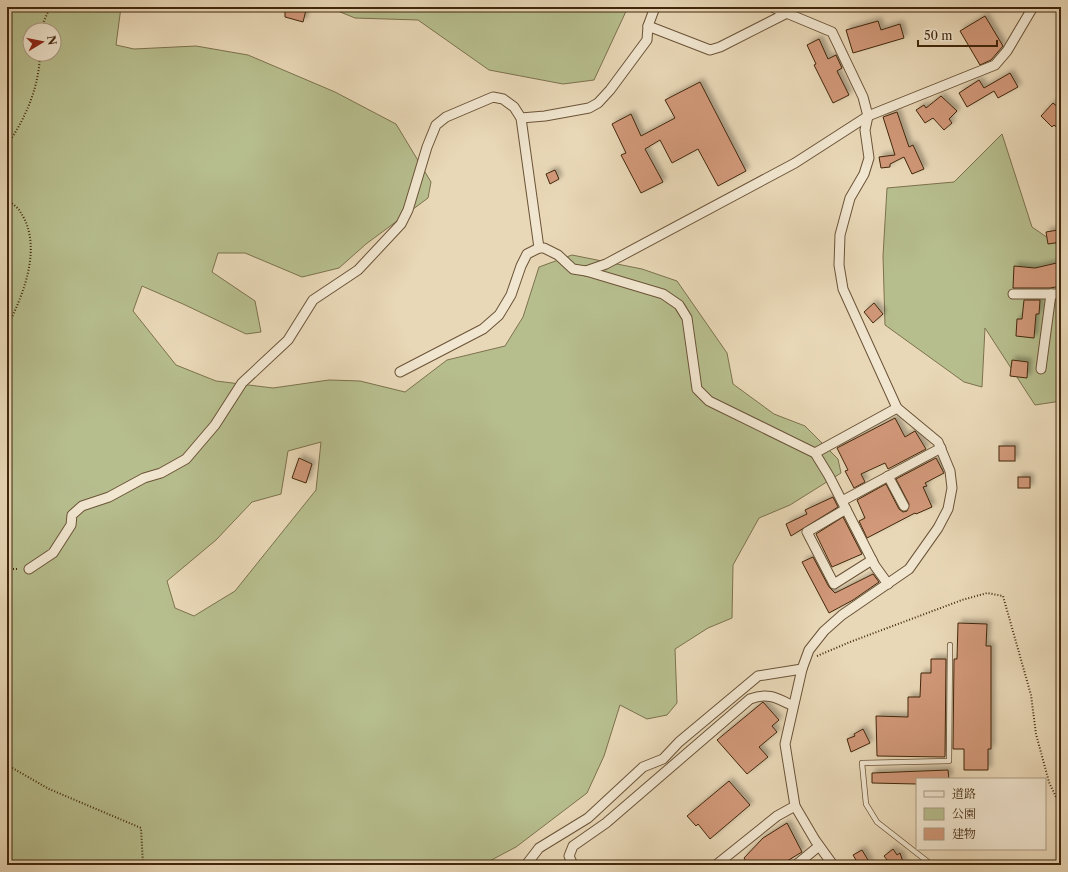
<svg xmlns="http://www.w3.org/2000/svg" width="1068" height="872" viewBox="0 0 1068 872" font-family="'Libre Caslon Text','Noto Serif JP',serif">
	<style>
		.green { fill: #b7be8e; stroke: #7c724d; fill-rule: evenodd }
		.building { fill: #d19879; stroke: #41270c; filter: url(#shadow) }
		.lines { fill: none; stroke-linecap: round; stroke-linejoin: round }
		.lane-casing { stroke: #6b5337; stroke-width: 6 }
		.street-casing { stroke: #6b5337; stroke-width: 11 }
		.path { stroke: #41270c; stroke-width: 2; stroke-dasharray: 1 2; stroke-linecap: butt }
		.lane { stroke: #f1e6d0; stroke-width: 4.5 }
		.street { stroke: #f1e6d0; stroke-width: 9 }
	</style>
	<defs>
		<filter id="shadow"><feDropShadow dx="3.5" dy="-3.5" stdDeviation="2" flood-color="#0004"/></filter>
	</defs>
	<rect width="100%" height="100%" fill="#e9d8b7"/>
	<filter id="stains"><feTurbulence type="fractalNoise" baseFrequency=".005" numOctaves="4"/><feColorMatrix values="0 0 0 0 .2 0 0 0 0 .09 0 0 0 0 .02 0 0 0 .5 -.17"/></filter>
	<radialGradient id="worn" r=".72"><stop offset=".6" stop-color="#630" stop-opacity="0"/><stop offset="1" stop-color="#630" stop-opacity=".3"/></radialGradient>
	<!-- green -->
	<g class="green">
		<path d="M7,7H121L116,45L134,49L196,46L248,55L335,92L396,124L431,182L428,198L366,244L339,268L302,277L245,253H218L212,272L255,301L261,332L246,334L183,304L142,286L133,311L176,365L216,381L273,388L329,380L360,381L405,392L447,360L505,346L523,317L539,267L572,255L642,269L677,281L727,353L733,384L774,414L805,426L838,459L841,473L790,505L759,518L733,565L732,618L708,628L675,649L677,703L667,715L647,719L620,705L604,756L587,793L516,847L482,865H7ZM30,30H54V54H30ZM321,442L316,490L235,591L194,616L175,608L167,581L216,540L252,502L281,494L288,451Z"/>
		<polygon points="328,7 628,7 594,80 563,84 489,70 418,20 355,18"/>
		<polygon points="1002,134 1032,227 1061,247 1061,401 1035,405 985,328 982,387 964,382 885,325 883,256 887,188 954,182"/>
	</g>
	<!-- building -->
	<g class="building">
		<polygon points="285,7 306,10 303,22 285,17"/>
		<polygon points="985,16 1003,46 991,60 980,65 960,31"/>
		<polygon points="878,21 881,30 900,24 904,38 853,53 846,30"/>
		<polygon points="819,39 828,59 836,55 842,68 837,71 849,95 833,103 814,65 816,64 807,45"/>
		<polygon points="1010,73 1018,87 998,98 994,91 967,107 959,93 979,80 984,88"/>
		<polygon points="700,82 746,171 718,186 698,149 672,163 660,140 645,149 663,182 641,193 621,155 626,153 612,124 631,114 641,136 675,118 665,100"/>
		<polygon points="941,96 957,111 949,119 952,123 944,130 933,118 925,123 916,110 924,105 926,108"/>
		<polygon points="1053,103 1061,110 1061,132 1054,125 1052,127 1041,116"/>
		<polygon points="897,112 909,147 913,145 924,169 912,174 904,157 890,164 890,167 881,168 879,157 895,155 883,117"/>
		<polygon points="555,170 559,179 550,184 546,174"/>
		<polygon points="1058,230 1061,242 1048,244 1046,232"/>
		<polygon points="1061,262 1061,286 1050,288 1013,288 1014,266 1035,268"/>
		<polygon points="1024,300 1040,300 1039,314 1036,314 1034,338 1016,336 1017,319 1022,319"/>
		<polygon points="874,303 883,314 873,323 864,312"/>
		<polygon points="1012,360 1028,362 1027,378 1010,376"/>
		<polygon points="895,418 905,437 915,431 926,449 888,469 885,463 861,474 865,482 854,488 845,471 848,470 837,448"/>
		<rect x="999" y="446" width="16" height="15"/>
		<polygon points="299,458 312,464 306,483 292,478"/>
		<polygon points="936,458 944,473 925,483 927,486 923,487 932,507 916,514 915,513 867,538 859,521 865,518 857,500 886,484 899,509 903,512 907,511 909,504 896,479"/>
		<rect x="1018" y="477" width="12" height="11"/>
		<polygon points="833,497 838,507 791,536 786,524 807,514 805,510"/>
		<polygon points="843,517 862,554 832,567 816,534"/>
		<polygon points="813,557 829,587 835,593 873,574 879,582 853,600 829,613 802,562"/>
		<polygon points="958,623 987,624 986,646 991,646 991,749 988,749 988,770 964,770 964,749 953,749 954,659 957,659"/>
		<polygon points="931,659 946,659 945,757 877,756 876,716 908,717 908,697 920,697 921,673 931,673"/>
		<polygon points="763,702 779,720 772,726 777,732 759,747 768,757 747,774 717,740"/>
		<polygon points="863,729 870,743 851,752 847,739 855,736 854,734"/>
		<polygon points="948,770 949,779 917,779 917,784 872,783 872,773"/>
		<polygon points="729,781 750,805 710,839 698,824 696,826 687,816"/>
		<polygon points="787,823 802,852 787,861 789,865 748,865 744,858 763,838"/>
		<polygon points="893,849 897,855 900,853 904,865 891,865 884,856"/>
		<polygon points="862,850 871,865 859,865 853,855"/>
	</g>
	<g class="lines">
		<defs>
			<polyline id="lane" points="932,865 877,822 866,804 862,763 949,761 950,645"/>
			<g id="street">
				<polyline points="772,7 832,32 863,97 868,116 865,130 869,158 864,174 850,198 840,235 839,265 843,289 897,408 938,442 950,471 952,488 948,509 938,528 909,569 842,615 824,631 809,650 802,669 785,744 795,806 815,840 833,865"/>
				<polyline points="648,26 710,50 720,47 787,13"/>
				<polyline points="521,118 545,116 589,108 598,103 610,90 647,40 648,26 655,7"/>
				<polyline points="586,271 606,264 795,163 868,116 995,65 1007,51 1033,7"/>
				<polyline points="1013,294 1061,294"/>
				<polyline points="1041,369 1051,294"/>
				<polyline points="400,372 483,329 499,315 511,295 521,266 527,254 539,248 544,248 558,255 573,269 586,271 663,294 679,305 687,318 697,389 709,401 815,453 829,476 875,566 888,584"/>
				<polyline points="815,453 897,408"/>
				<polyline points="888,476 904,506"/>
				<polyline points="842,501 941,448"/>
				<polyline points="846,509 807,532 834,584 872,560"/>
				<polyline points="29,569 53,553 71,525 72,515 82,506 109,497 144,478 161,473 186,459 215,425 242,383 288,340 313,300 358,270 401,224 408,210 427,147 436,125 446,117 493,97 503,99 514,107 521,118 539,248"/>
				<polyline points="526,865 539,848 588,818 643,767 663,759 679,742 758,676 802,669"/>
				<path d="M573,865L569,856L573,846L606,823L750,699C768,692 777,698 793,706"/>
				<polyline points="716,865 777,816 795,806"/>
				<polyline points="796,865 819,846"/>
			</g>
		</defs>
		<!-- lane casing -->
		<use href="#lane" class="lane-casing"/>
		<!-- street casing -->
		<use href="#street" class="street-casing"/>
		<!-- path -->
		<g class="path">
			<polyline points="40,30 50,7"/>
			<path d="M7,145C26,118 39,87 40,54"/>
			<path d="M7,200C11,203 16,206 19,210C44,244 24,294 7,327"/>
			<polyline points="7,569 19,569"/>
			<polyline points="817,656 850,642 962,600 987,593 1003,596 1031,695 1036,734 1049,782 1061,808"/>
			<polyline points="7,765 49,789 141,828 143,865"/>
		</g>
		<!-- lane -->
		<use href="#lane" class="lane"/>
		<!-- street -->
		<use href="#street" class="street"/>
	</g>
	<!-- margin -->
	<rect width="1068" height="872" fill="none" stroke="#e9d8b7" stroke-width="24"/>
	<rect x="8" y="8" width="1052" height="856" fill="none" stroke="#41270c" stroke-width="2"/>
	<rect x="12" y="12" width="1044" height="848" fill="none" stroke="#41270c"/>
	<!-- legend -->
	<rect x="916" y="778" width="130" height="72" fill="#f1e6d0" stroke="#ab9a82"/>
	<rect x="924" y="791" width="20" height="6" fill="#f1e6d0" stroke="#ab9a82"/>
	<text x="952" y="798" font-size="12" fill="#41270c">道路</text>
	<rect x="924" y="808" width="20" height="12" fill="#b7be8e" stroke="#ab9a82"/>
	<text x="952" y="818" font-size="12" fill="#41270c">公園</text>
	<rect x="924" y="828" width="20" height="12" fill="#d19879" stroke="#ab9a82"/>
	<text x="952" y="838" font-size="12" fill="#41270c">建物</text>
	<!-- north arrow -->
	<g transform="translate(42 42) rotate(80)"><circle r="19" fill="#f1e6d0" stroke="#ab9a82"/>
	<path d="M0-3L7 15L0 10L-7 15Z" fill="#8f2418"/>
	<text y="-6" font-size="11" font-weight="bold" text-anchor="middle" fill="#41270c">N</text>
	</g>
	<!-- scale -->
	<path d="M918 40v6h79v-6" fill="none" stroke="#41270c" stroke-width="2"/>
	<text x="924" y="40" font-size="12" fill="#41270c" stroke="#f1e6d0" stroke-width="3" paint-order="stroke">50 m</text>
	<rect width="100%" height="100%" filter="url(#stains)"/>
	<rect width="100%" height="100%" fill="url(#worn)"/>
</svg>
